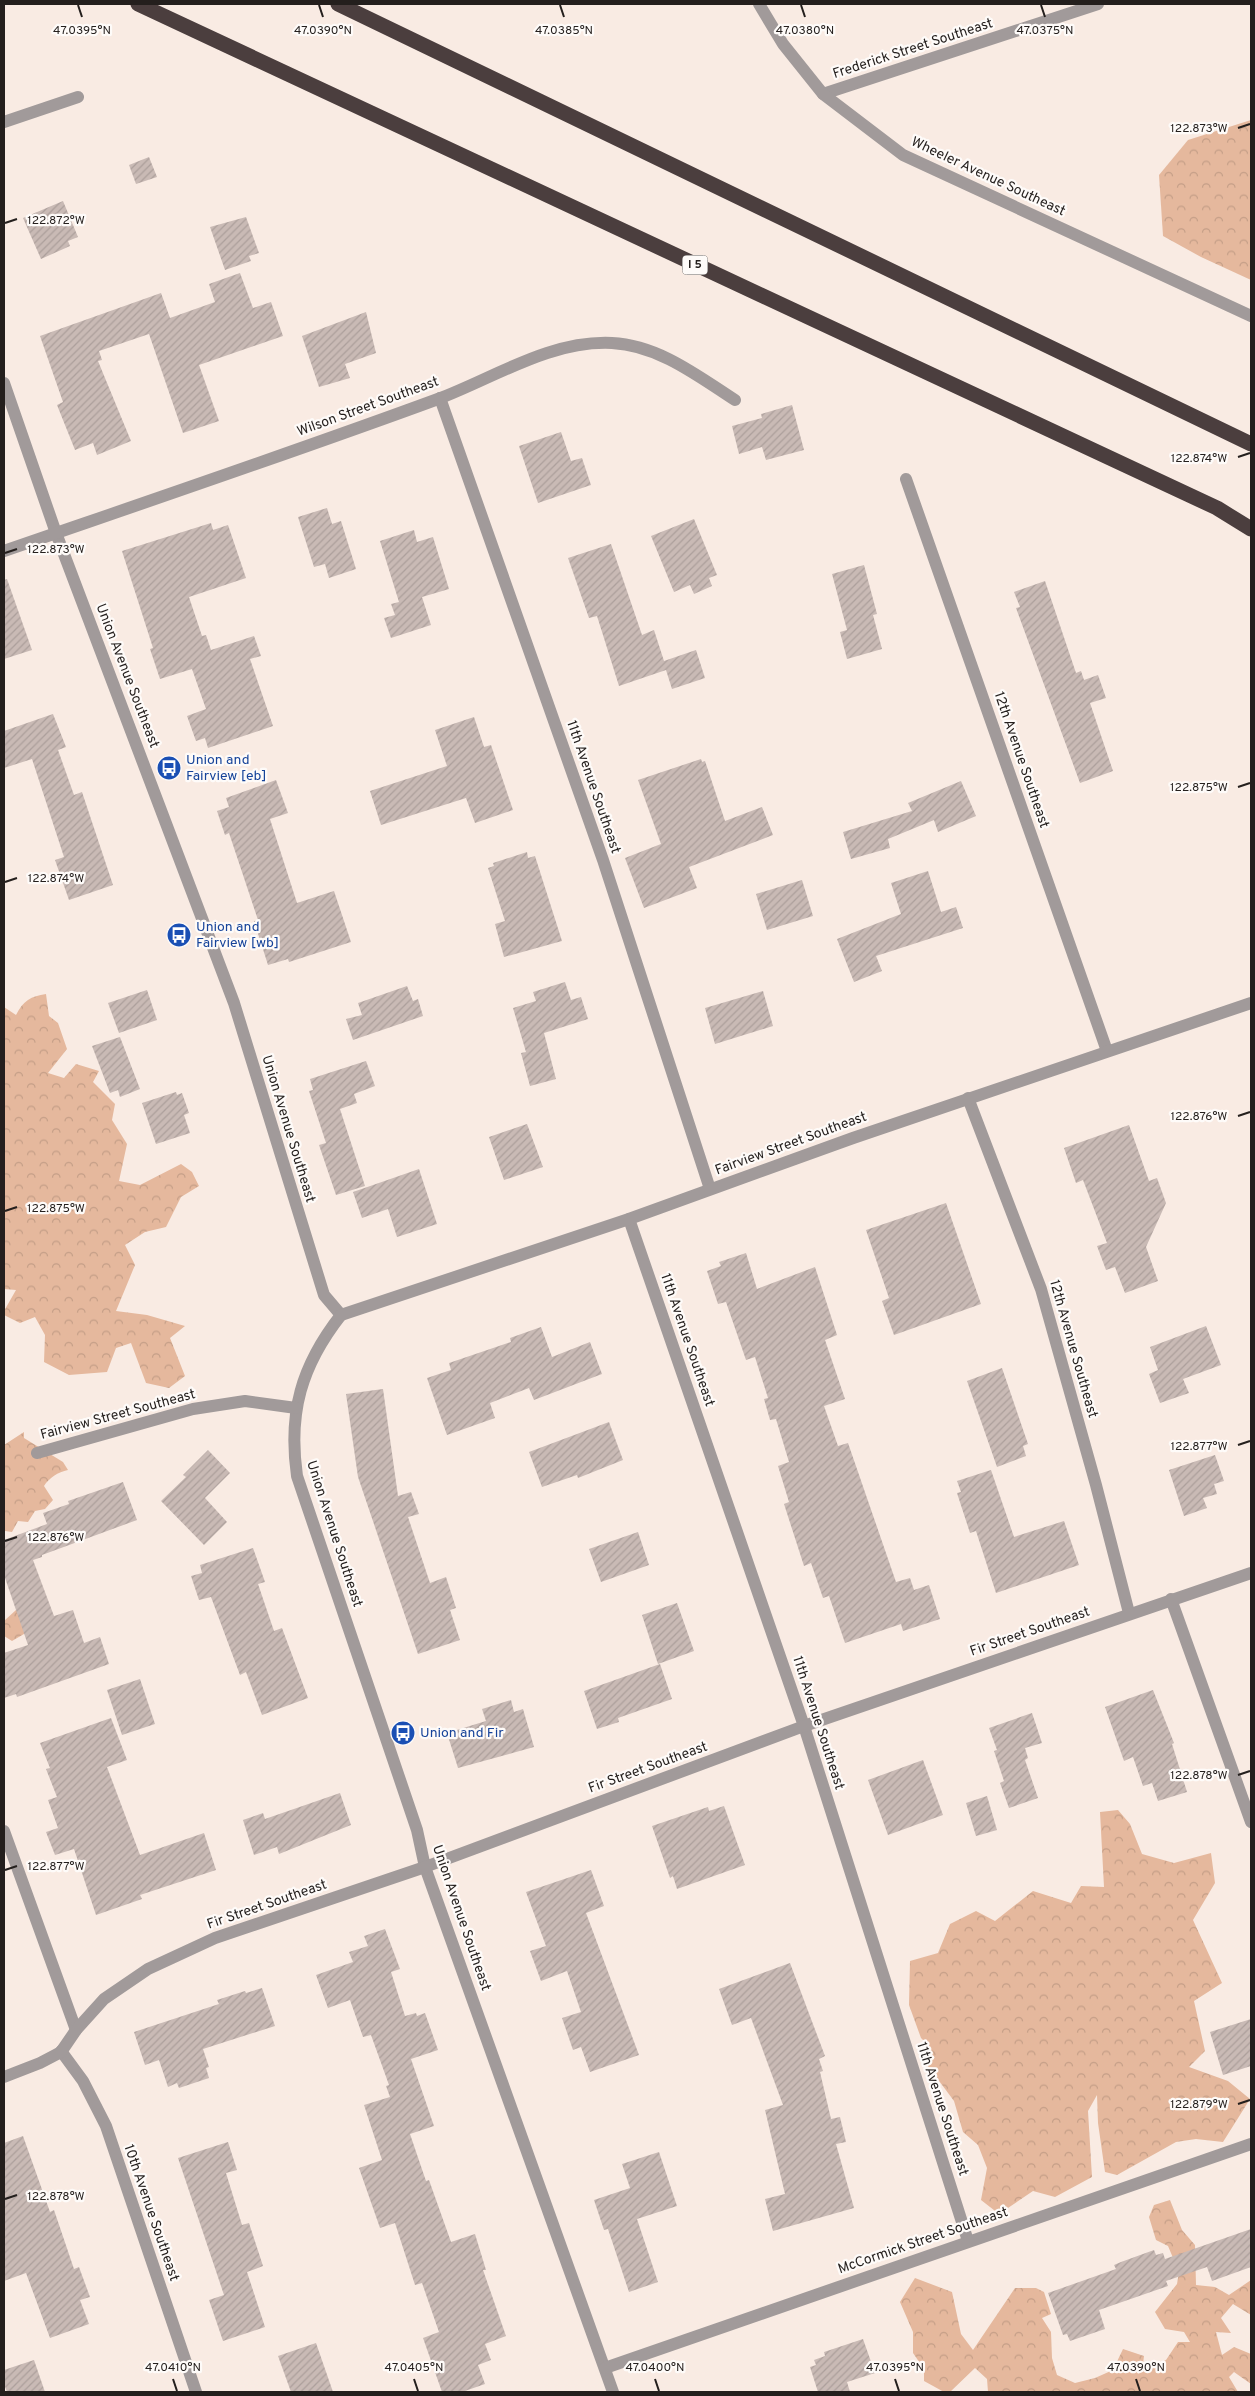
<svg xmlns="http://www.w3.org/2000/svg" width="1255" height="2396" viewBox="0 0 1255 2396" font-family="Overpass,sans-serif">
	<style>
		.forest { fill: url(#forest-crowns) }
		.building { fill: url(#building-hatch) }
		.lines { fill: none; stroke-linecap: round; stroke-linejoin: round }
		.minor { stroke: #a19a9a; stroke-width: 12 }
		.tertiary { stroke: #a19a9a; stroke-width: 12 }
		.motorway { stroke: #4b3e3e; stroke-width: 15 }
		.ticks { fill: none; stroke: #241f1d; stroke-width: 2 }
		.labels { text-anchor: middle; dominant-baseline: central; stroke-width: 4.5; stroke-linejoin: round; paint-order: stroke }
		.shield { fill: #fefbf9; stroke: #65615f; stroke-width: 1 }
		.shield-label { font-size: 12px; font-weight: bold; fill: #241f1d }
		.street-label { font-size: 14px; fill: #241f1d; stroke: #fefbf9 }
		.transit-label { font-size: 14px; fill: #164399; stroke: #fefbf9; text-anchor: start }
		.ticks-label { font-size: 12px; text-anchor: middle; fill: #241f1d; stroke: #fefbf9; stroke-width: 4.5; stroke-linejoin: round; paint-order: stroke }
	</style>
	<defs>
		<pattern id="forest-crowns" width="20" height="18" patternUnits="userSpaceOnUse" patternTransform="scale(1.25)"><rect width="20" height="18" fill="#e5b89d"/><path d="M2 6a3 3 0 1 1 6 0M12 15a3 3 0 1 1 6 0" fill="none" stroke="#c49e87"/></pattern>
		<pattern id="building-hatch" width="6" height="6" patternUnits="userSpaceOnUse" patternTransform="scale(1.25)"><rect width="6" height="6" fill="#c9bab5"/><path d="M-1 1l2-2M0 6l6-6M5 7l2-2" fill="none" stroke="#ac9f9b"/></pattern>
	</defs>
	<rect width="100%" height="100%" fill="#f9ebe3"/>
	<!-- forest -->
	<g class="forest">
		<polygon points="1251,120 1251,280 1201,257 1163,236 1159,175 1188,140"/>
		<path d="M46,994L49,1016L58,1023L67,1049L48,1073L64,1078L76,1064L99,1071L93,1082L115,1104L112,1120L127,1144L119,1181L140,1185L181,1164L192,1172L199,1186L181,1197L166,1227L145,1232L125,1245L135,1265L116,1311L147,1315L185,1326L170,1338L185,1376L169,1388L146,1383L131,1343L116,1348L107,1372L69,1375L44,1362L45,1335L35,1317L20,1323L4,1315V1311L16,1290L4,1289V1007L16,1015C23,1001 31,996 46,994Z"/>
		<path d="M24,1432V1438L63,1462L68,1470C58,1472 49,1478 44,1486L53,1500L45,1509L35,1511L28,1522L18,1521L12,1532L5,1531L4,1542V1445Z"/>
		<polygon points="16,1610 28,1619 24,1634 12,1641 4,1636 4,1621"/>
		<polygon points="1118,1810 1130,1824 1142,1854 1174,1863 1211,1853 1215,1883 1193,1920 1222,1983 1194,2001 1205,2051 1189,2067 1228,2081 1250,2099 1223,2142 1196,2139 1176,2142 1117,2175 1105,2172 1098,2123 1097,2095 1088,2111 1092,2177 1055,2197 1033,2191 999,2214 981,2200 987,2168 978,2145 963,2132 954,2101 925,2062 925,2042 921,2038 909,2005 910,1961 938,1953 950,1924 976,1911 995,1921 1033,1891 1071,1903 1081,1886 1104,1887 1100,1812"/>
		<polygon points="1170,2200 1182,2230 1195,2245 1196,2285 1215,2287 1229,2295 1251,2280 1251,2315 1233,2304 1221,2318 1231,2333 1216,2332 1222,2355 1234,2347 1251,2354 1251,2384 1234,2372 1229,2377 1238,2392 988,2392 987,2379 975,2368 950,2392 944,2392 924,2381 924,2369 913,2353 913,2332 900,2302 915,2278 952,2292 961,2334 973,2350 1015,2288 1036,2288 1044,2292 1051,2314 1042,2318 1051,2332 1052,2358 1057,2375 1075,2383 1095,2378 1113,2370 1123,2349 1144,2356 1142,2372 1166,2360 1178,2342 1190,2342 1184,2332 1165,2329 1155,2312 1177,2284 1179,2272 1168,2246 1156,2240 1149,2217 1154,2205"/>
	</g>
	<!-- building -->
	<g class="building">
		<polygon points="149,157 157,177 136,184 129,165"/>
		<polygon points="63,201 78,237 68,241 70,246 41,259 23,218"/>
		<polygon points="246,217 259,253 249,256 251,261 225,270 210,227"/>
		<polygon points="240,273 253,308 271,302 283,336 199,365 219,421 183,433 149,334 99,351 102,360 98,361 131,441 97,455 93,443 75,450 57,405 63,402 40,336 161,293 170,318 215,302 209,284"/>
		<polygon points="366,312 376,353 345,364 350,378 319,387 302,336"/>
		<polygon points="792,405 804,450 766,460 762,447 739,454 732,426 762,418 761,414"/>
		<polygon points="561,432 571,461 582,458 591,485 538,503 519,446"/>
		<polygon points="327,508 332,524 341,521 356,569 329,578 325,564 314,567 298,517"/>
		<polygon points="694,519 717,575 709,578 712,586 694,594 690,585 674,592 651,536"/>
		<polygon points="211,523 213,530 228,525 246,578 189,597 202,636 206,635 211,650 254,636 261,656 250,659 273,726 208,748 205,738 196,741 187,716 206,709 192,669 160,679 150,649 153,648 122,551"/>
		<polygon points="414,530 417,542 433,537 449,589 422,597 431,625 391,638 384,618 395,615 391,604 399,602 380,541"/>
		<polygon points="611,544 642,635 654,630 664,661 696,650 705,678 672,689 666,670 619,686 597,616 589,618 568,558"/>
		<polygon points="864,565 877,614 873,615 882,649 847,659 840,632 847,630 832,574"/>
		<polygon points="7,579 32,650 4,659 4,580"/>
		<polygon points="1045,581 1076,673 1081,671 1084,680 1098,675 1106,698 1090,703 1113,771 1080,783 1016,608 1020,607 1014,592"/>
		<polygon points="53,714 66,747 58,750 74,795 82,792 113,885 69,900 55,860 64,857 32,759 4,768 4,731"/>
		<polygon points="474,717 484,747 491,745 513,810 475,823 466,798 381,825 370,791 447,766 435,730"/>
		<polygon points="701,759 702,762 705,761 725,821 762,807 773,835 689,867 697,888 644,908 625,858 661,844 638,780"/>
		<polygon points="276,780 288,813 270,819 297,903 334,891 351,942 289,962 288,959 268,965 254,921 258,920 229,833 225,835 217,811 229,807 226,798"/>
		<polygon points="961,781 976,816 938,832 934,820 888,839 890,848 851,859 843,832 912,811 908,803"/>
		<polygon points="527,852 528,858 535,856 562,941 504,957 495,924 505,921 488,868 494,866 493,863"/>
		<polygon points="928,871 941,912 956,907 963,928 876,956 882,971 854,982 837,939 901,914 891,883"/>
		<polygon points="802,880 813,916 767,930 756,894"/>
		<polygon points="565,982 571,1000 581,997 588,1019 544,1033 556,1079 530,1086 521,1053 526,1052 513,1008 536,1001 533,992"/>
		<polygon points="407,986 413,1001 418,999 423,1016 353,1040 346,1019 362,1015 358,1003"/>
		<polygon points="147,990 157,1020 119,1033 108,1003"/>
		<polygon points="763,991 773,1026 715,1044 705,1008"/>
		<polygon points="120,1037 140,1089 120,1097 118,1090 110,1093 92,1046"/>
		<polygon points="366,1061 375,1086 354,1094 357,1103 340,1109 365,1186 336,1195 319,1145 326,1143 309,1091 313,1090 310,1079"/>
		<polygon points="176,1092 177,1095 182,1093 189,1113 184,1115 190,1133 156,1144 142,1103"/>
		<polygon points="527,1124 543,1167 504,1180 489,1137"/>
		<polygon points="1129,1125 1149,1181 1157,1178 1166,1203 1146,1247 1158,1281 1125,1293 1115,1267 1106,1270 1097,1246 1107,1243 1083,1180 1076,1183 1064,1148"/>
		<polygon points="419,1169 437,1224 397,1237 388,1209 362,1218 353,1192"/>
		<polygon points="946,1203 981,1304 894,1335 882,1301 889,1298 866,1230"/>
		<polygon points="746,1253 757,1289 815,1267 837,1335 825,1340 845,1399 824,1406 838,1446 848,1443 896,1582 910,1578 914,1590 929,1585 940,1619 903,1631 901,1624 845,1643 829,1596 823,1598 811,1563 804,1566 784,1504 789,1502 778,1466 789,1462 776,1419 770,1420 764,1399 768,1398 755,1357 746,1360 726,1302 718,1304 707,1271 721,1266 719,1262"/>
		<polygon points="1206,1326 1221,1365 1183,1379 1189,1393 1160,1403 1149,1374 1158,1370 1150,1347"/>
		<polygon points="541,1327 552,1357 590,1342 602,1374 534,1400 529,1388 490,1403 495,1418 447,1435 427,1378 451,1370 449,1363 511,1342 510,1338"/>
		<polygon points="1002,1368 1028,1444 1023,1446 1026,1456 997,1467 967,1381"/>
		<polygon points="383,1389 398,1496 411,1492 419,1514 408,1517 430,1583 446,1577 456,1608 450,1610 460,1640 418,1654 358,1477 346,1394"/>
		<polygon points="609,1422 623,1460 578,1478 577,1475 542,1487 529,1452"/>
		<polygon points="208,1450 230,1473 205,1498 227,1522 204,1545 161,1501 186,1477 183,1475"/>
		<polygon points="1215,1455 1224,1481 1214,1484 1217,1494 1203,1498 1207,1508 1184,1516 1169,1470"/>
		<polygon points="991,1470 1014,1537 1064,1521 1079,1565 996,1593 976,1531 970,1533 957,1493 961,1492 957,1481"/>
		<polygon points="123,1482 137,1520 42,1555 42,1557 33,1560 54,1616 73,1610 84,1643 100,1637 109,1664 17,1697 16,1694 4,1698 4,1653 28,1645 4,1575 4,1540 47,1524 43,1513 69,1504 68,1501"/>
		<polygon points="638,1532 649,1565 601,1582 589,1549"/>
		<polygon points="253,1548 265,1582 258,1584 274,1631 282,1628 308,1698 262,1715 246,1672 240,1675 211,1597 199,1600 191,1576 202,1573 200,1565"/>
		<polygon points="677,1603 694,1651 658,1664 642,1615"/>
		<polygon points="660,1664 672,1699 618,1718 619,1722 597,1729 584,1691"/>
		<polygon points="140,1679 155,1724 122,1735 107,1690"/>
		<polygon points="1153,1690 1174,1743 1172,1744 1187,1792 1158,1801 1152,1783 1143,1786 1133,1757 1124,1761 1105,1707"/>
		<polygon points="511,1700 514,1712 523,1709 534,1747 458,1768 447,1733 486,1721 482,1709"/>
		<polygon points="1032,1713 1042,1743 1025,1748 1028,1758 1025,1760 1038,1798 1009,1808 1000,1783 1004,1781 994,1751 997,1750 989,1728"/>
		<polygon points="111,1718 127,1760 107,1767 140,1855 204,1833 216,1870 140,1895 142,1899 96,1915 74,1849 55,1855 46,1832 58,1828 48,1800 57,1797 46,1769 50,1768 40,1743"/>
		<polygon points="923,1760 943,1815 888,1835 868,1780"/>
		<polygon points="340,1793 351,1825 279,1854 277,1847 254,1855 243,1820 263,1813 265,1819"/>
		<polygon points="987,1796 997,1830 976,1836 966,1803"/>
		<polygon points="724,1806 745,1865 677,1889 673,1876 670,1878 652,1826 708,1807 709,1811"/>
		<polygon points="591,1870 604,1906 586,1913 639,2055 590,2072 581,2047 573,2050 562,2018 581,2012 567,1971 541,1981 530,1951 546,1946 526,1892"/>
		<polygon points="385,1929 400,1969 391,1972 405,2016 416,2013 417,2016 425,2013 438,2050 411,2059 434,2126 410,2134 426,2181 429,2180 451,2242 475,2234 486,2270 483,2270 506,2336 485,2344 491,2360 478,2365 485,2384 462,2392 442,2392 423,2338 439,2332 422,2283 415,2285 395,2223 380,2228 359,2168 382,2160 364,2105 390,2097 386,2086 389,2085 371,2035 363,2037 350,2000 328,2008 316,1975 353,1962 349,1952 368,1946 364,1936"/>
		<polygon points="790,1963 825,2056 819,2059 823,2071 820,2072 831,2119 840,2117 846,2142 836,2144 854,2208 773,2231 765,2199 785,2194 765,2110 783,2105 751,2018 732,2025 719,1989"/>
		<polygon points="262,1988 275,2026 203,2049 209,2067 206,2068 209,2078 179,2088 177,2083 168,2087 159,2060 145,2065 134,2032 219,2004 217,2000 245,1991 246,1993"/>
		<polygon points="1251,2019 1251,2066 1223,2075 1210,2032"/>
		<polygon points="23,2136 50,2212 54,2210 74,2269 79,2267 90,2297 80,2300 89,2324 50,2338 26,2273 4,2281 4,2143"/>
		<polygon points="228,2142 237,2170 226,2173 242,2225 249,2223 263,2266 247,2272 265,2327 223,2341 209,2300 224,2295 178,2158"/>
		<polygon points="659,2152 677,2206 637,2219 658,2282 629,2292 608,2229 604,2230 594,2200 630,2188 622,2164"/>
		<polygon points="1251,2229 1251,2267 1212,2281 1207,2267 1166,2281 1168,2286 1099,2310 1105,2329 1070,2341 1067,2334 1063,2335 1048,2293 1116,2269 1114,2265 1121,2262 1154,2250 1156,2255 1163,2253 1165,2259"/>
		<polygon points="863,2339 875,2373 847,2382 850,2392 818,2392 810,2367 816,2365 814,2360 825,2356 824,2352"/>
		<polygon points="316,2343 333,2392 291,2392 278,2356"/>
		<polygon points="34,2360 45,2392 7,2392 4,2384 4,2370"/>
	</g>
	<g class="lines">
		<!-- minor -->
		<g class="minor">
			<polyline points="823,94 1098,4"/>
			<polyline points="4,122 78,97"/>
			<polyline points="4,383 56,533 234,1003 324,1295 341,1315"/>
			<polyline points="440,398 603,860 710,1189"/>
			<polyline points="906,479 1107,1051"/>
			<path d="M4,551C149,501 294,452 438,399C494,378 550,340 612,343C658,345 698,376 735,400"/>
			<polyline points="968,1098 1041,1289 1096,1485 1129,1613"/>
			<polyline points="629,1219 804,1726 968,2241"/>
			<path d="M341,1315C301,1366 288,1413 297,1476L417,1830L425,1867L613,2392"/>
			<polyline points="341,1315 629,1219 853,1138 1251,1003"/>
			<polyline points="37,1453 193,1409 245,1401 296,1408"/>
			<polyline points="1171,1599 1251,1822"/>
			<polyline points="4,1831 76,2030"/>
			<polyline points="61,2051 83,2081 106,2126 196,2392"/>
			<polyline points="4,2077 40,2063 61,2052 76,2030 104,1999 148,1969 215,1938 425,1867 804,1726 1251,1573"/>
			<polyline points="605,2368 1251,2144"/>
		</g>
		<!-- tertiary -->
		<polyline class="tertiary" points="759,4 783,44 823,94 903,155 1251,316"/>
		<!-- motorway -->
		<g class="motorway">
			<polyline points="138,4 1217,508 1251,529"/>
			<polyline points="338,4 1251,444"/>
		</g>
	</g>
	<!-- ticks -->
	<path class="ticks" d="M78,5L82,17M319,5L323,17M560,5L564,17M801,5L805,17M1041,5L1045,17M1238,128L1250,124M5,223L17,219M1238,457L1250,453M5,553L17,549M1238,787L1250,783M5,882L17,878M1238,1116L1250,1112M5,1211L17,1207M1238,1445L1250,1441M5,1541L17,1537M1238,1775L1250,1771M5,1870L17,1866M1238,2104L1250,2100M5,2199L17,2195M173,2379L177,2391M414,2379L418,2391M655,2379L659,2391M895,2379L899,2391M1136,2379L1140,2391"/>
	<!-- icons -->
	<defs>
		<symbol id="bus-disc" viewBox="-11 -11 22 22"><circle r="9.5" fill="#1a4fb4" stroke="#fefbf9"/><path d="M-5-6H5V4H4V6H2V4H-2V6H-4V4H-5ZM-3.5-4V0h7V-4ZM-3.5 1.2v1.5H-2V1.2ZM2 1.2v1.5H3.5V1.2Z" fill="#fff"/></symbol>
	</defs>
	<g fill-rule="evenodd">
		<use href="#bus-disc" x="155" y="754" width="28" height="28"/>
		<use href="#bus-disc" x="165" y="921" width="28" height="28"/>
		<use href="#bus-disc" x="389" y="1719" width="28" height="28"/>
	</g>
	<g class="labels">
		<!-- shield labels -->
		<rect class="shield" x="682.5" y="255.5" width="25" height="19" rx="4"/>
		<g class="shield-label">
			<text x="695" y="265">I 5</text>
		</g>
		<!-- street labels -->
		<g class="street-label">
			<text transform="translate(913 49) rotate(-18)">Frederick Street Southeast</text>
			<text transform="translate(988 177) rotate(25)">Wheeler Avenue Southeast</text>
			<text transform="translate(368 407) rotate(-20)">Wilson Street Southeast</text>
			<text transform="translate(127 676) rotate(69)">Union Avenue Southeast</text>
			<text transform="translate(1021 760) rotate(71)">12th Avenue Southeast</text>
			<text transform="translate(593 787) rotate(71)">11th Avenue Southeast</text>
			<text transform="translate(288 1129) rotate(73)">Union Avenue Southeast</text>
			<text transform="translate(791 1144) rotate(-20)">Fairview Street Southeast</text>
			<text transform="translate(687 1340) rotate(71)">11th Avenue Southeast</text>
			<text transform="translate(1073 1349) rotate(74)">12th Avenue Southeast</text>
			<text transform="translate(118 1415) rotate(-15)">Fairview Street Southeast</text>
			<text transform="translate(334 1534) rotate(72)">Union Avenue Southeast</text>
			<text transform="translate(1030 1632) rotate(-19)">Fir Street Southeast</text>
			<text transform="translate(818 1723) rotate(72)">11th Avenue Southeast</text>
			<text transform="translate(648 1768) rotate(-20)">Fir Street Southeast</text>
			<text transform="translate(267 1905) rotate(-19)">Fir Street Southeast</text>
			<text transform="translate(461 1918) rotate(71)">Union Avenue Southeast</text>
			<text transform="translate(942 2109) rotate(72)">11th Avenue Southeast</text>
			<text transform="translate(151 2213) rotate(71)">10th Avenue Southeast</text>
			<text transform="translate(923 2241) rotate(-19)">McCormick Street Southeast</text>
		</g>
		<!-- transit labels -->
		<g class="transit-label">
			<text x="186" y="760">Union and<tspan x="186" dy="16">Fairview [eb]</tspan></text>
			<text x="196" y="927">Union and<tspan x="196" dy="16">Fairview [wb]</tspan></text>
			<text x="420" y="1733">Union and Fir</text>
		</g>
	</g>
	<g class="ticks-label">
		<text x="82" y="34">47.0395°N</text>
		<text x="323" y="34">47.0390°N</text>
		<text x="564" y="34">47.0385°N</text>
		<text x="805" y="34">47.0380°N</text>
		<text x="1045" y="34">47.0375°N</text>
		<text x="1199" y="132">122.873°W</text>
		<text x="56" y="224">122.872°W</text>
		<text x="1199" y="462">122.874°W</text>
		<text x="56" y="553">122.873°W</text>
		<text x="1199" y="791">122.875°W</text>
		<text x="56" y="882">122.874°W</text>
		<text x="1199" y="1120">122.876°W</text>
		<text x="56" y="1212">122.875°W</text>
		<text x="1199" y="1450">122.877°W</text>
		<text x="56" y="1541">122.876°W</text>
		<text x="1199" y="1779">122.878°W</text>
		<text x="56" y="1870">122.877°W</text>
		<text x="1199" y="2108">122.879°W</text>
		<text x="56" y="2200">122.878°W</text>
		<text x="173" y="2371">47.0410°N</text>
		<text x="414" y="2371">47.0405°N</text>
		<text x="655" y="2371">47.0400°N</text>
		<text x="895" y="2371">47.0395°N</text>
		<text x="1136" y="2371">47.0390°N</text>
	</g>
	<!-- border -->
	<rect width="1255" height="2396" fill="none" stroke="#241f1d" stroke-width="10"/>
</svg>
